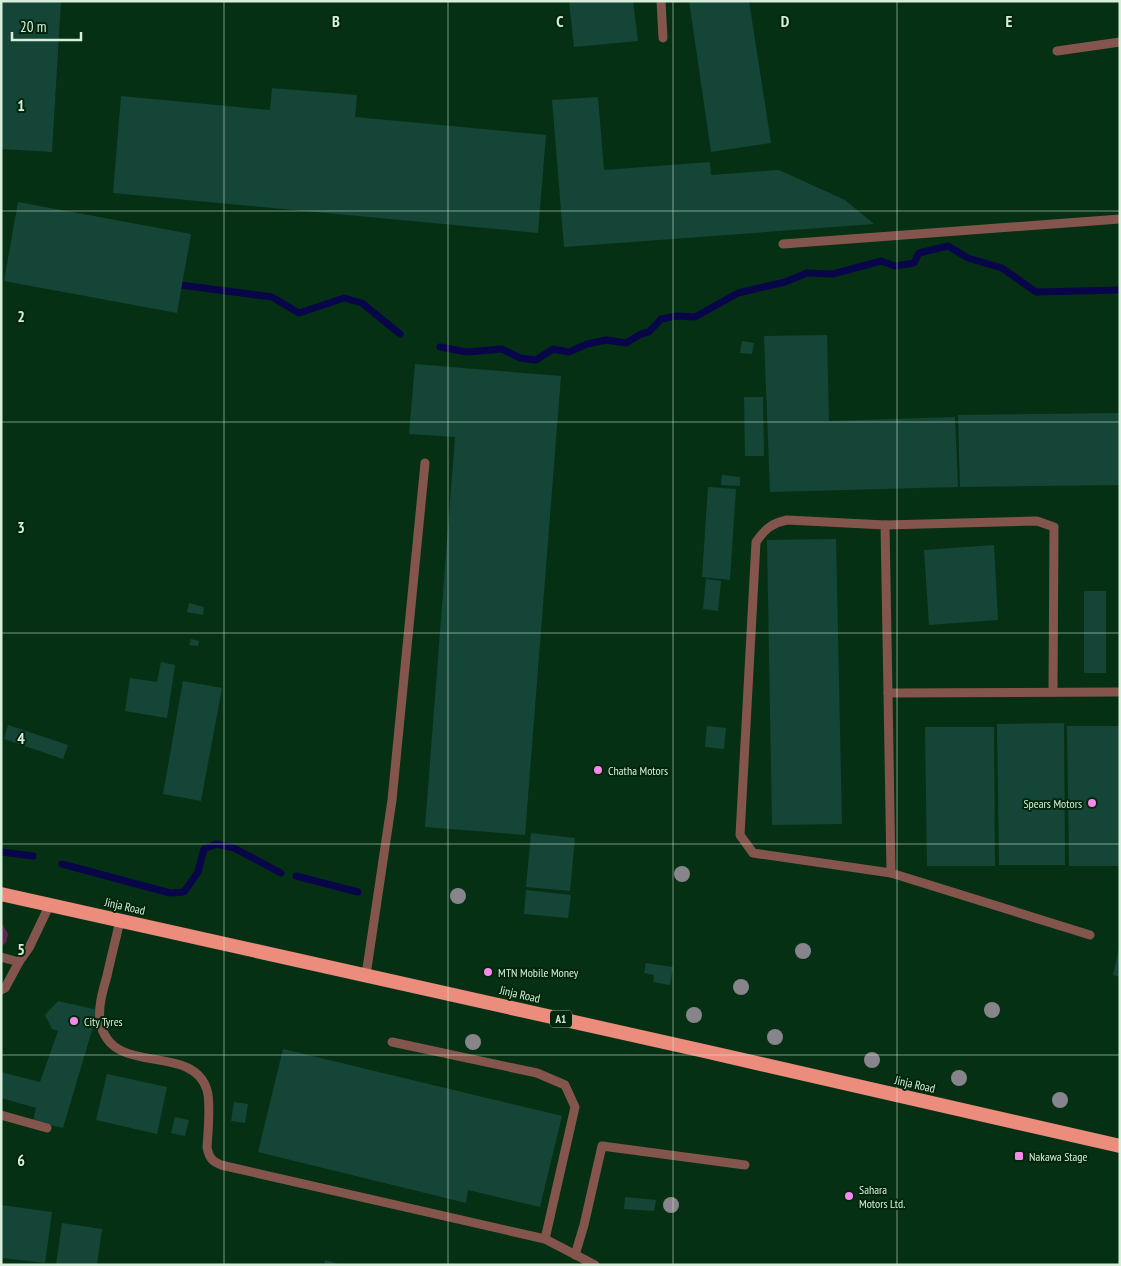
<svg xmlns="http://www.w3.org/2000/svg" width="1121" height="1266" viewBox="0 0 1121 1266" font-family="'PT Sans Narrow',sans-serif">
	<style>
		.green { fill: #5b2657 }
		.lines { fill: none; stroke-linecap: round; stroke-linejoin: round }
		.stream { stroke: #080648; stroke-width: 7 }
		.building { fill: #144537 }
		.service { stroke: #84554c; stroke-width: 9 }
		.trunk { stroke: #eb8c7c; stroke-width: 14 }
		.tree { fill: #88848c }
		.grid { fill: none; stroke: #d7eedb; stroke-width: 1; stroke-opacity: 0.55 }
		.poi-dot { fill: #f788ec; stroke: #00260b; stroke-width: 2 }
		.labels { text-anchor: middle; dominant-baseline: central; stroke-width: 4; stroke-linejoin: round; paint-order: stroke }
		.shield { fill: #00260b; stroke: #96b29d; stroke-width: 1 }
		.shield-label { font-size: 11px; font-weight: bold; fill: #d7eedb }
		.poi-label { font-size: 12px; fill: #d7eedb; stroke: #00260b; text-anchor: start }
		.street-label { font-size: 12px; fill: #d7eedb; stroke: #00260b }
		.grid-label { font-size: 16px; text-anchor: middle; font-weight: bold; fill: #d7eedb; stroke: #00260b; stroke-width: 4; stroke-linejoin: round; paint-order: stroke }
	</style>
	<rect width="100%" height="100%" fill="#053014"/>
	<!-- green -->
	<polygon class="green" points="1,925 3,925 8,934 6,943 1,946"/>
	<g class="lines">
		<!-- stream -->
		<g class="stream">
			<polyline points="173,284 272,297 299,313 344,298 362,303 400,334"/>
			<polyline points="440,347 467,352 502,349 520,358 536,360 553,349 569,352 587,344 606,340 626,343 641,334 649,332 661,319 677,316 695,317 738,293 785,282 807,273 833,274 881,261 895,266 914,263 919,253 948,246 968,258 1002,268 1036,292 1120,290"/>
			<polyline points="1,852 33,856"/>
			<polyline points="62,864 170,893 184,892 198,872 204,849 216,844 234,848 281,873"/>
			<polyline points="296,876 358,892"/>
		</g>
	</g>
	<!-- building -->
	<g class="building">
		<polygon points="1,1 61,1 52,152 1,149"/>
		<polygon points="569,1 633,1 638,41 574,47"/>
		<polygon points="689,1 749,1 771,143 711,152"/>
		<polygon points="272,88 357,95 355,117 546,135 538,233 113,193 121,96 270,110"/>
		<polygon points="598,97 604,170 710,162 711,175 779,170 845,200 874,224 564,247 552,100"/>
		<polygon points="18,202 191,234 177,313 4,281"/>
		<polygon points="827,335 829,421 955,417 958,487 770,492 764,336"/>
		<polygon points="742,341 754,343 752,354 740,353"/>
		<polygon points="415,364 561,376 525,835 425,827 455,437 409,434"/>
		<polygon points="744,397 763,397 764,456 745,456"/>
		<polygon points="1120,413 1120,485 960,487 958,415"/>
		<polygon points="722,475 740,477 740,486 721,485"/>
		<polygon points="708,487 736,489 730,580 702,577"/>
		<polygon points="836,539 842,824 772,825 767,540"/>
		<polygon points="994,545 998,620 929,625 924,550"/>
		<polygon points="706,579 721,581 718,611 703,609"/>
		<rect x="1084" y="591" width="22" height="82"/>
		<polygon points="189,603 204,607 203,615 187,612"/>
		<polygon points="191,639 199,641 198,646 189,645"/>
		<polygon points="161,662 175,665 167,718 125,711 130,678 157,682"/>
		<polygon points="183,681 222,688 201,801 163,794"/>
		<polygon points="1064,723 1065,865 999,865 997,724"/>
		<polygon points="8,725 68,745 63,759 4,739"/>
		<polygon points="707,726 726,728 724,749 705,747"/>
		<polygon points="1067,726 1120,726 1120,866 1069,866"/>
		<polygon points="925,727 994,727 995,866 927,866"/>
		<polygon points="531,833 575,838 570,891 526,887"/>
		<polygon points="526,890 571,895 568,918 524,914"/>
		<polygon points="1119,948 1120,948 1120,977 1113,975"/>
		<polygon points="646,963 673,967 670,985 653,982 654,975 644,973"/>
		<polygon points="58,1001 98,1010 63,1128 33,1121 36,1108 1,1098 1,1072 40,1082 58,1031 52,1029 45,1015"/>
		<polygon points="283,1049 562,1116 540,1207 468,1190 466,1203 258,1152"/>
		<polygon points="107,1074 167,1087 157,1134 96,1120"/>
		<polygon points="234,1102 248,1104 245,1123 231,1121"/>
		<polygon points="175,1117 189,1120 185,1136 171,1133"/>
		<polygon points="625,1197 656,1200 654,1211 624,1209"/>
		<polygon points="1,1205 52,1212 45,1263 1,1258"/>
		<polygon points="62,1223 102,1229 97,1265 56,1265"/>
		<polygon points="325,1260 339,1264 339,1265 324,1265"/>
	</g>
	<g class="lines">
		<!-- service -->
		<g class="service">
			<polyline points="661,1 663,38"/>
			<polyline points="1057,51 1120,42"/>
			<polyline points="783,244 1120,219"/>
			<polyline points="885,525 1037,521 1054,527 1053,692"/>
			<path d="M888,693L885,525L787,520C772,523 765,529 756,542L740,835L753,853L891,873"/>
			<path d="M120,920C116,939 111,957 107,976C103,990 98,1006 100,1021C110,1079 192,1041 207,1090C211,1104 208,1132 207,1147C209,1158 212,1161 221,1165L545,1239L595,1265"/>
			<polyline points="1090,935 891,873 888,693 1120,692"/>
			<polyline points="1,957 19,962 29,948 50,904"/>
			<polyline points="366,975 392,800 425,463"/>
			<polyline points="1,990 5,988 19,962"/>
			<polyline points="392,1042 537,1073 565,1085 575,1107 545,1239"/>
			<polyline points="1,1115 47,1128"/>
			<polyline points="575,1255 584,1225 602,1146 745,1165"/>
		</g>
		<!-- trunk -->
		<polyline class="trunk" points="1,894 704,1051 1120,1146"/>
	</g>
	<!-- trees -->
	<g class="tree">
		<circle cx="682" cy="874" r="8"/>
		<circle cx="458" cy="896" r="8"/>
		<circle cx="803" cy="951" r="8"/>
		<circle cx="741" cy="987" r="8"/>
		<circle cx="992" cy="1010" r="8"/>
		<circle cx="694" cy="1015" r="8"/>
		<circle cx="775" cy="1037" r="8"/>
		<circle cx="473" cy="1042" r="8"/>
		<circle cx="872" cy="1060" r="8"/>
		<circle cx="959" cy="1078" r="8"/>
		<circle cx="1060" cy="1100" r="8"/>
		<circle cx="671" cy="1205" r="8"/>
	</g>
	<!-- grid -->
	<path class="grid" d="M224,1V1265M448,1V1265M673,1V1265M897,1V1265M1,211H1120M1,422H1120M1,633H1120M1,844H1120M1,1055H1120"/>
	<!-- markers -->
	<g class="poi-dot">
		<circle cx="598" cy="770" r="5"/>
		<circle cx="1092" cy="803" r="5"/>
		<circle cx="488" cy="972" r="5"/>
		<circle cx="74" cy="1021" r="5"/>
		<rect x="1014" y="1151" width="10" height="10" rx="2.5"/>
		<circle cx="849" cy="1196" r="5"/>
	</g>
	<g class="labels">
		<!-- shield labels -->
		<rect class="shield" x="550" y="1010.5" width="22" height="17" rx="4"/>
		<g class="shield-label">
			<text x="561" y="1019">A1</text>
		</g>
		<!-- poi labels -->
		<g class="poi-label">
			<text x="608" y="770">Chatha Motors</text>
			<text x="1082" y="803" text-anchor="end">Spears Motors</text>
			<text x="498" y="972">MTN Mobile Money</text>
			<text x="84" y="1021">City Tyres</text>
			<text x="1029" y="1156">Nakawa Stage</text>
			<text x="859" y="1189">Sahara<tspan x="859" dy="14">Motors Ltd.</tspan></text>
		</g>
		<!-- street labels -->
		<g class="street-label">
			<text transform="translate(125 906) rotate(13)">Jinja Road</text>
			<text transform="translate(520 994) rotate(13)">Jinja Road</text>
			<text transform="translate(915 1084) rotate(13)">Jinja Road</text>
		</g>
	</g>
	<g class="grid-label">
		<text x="336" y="27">B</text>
		<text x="560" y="27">C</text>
		<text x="785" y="27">D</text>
		<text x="1009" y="27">E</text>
		<text x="21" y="111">1</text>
		<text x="21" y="322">2</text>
		<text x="21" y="533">3</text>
		<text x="21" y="744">4</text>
		<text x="21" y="955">5</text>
		<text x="21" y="1166">6</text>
	</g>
	<!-- border -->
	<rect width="1121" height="1266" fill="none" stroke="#d7eedb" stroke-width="5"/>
	<!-- scale -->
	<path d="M12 32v8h69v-8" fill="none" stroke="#d7eedb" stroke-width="2.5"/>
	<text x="20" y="32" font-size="15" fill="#d7eedb" stroke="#00260b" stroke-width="4" paint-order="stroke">20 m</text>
</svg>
